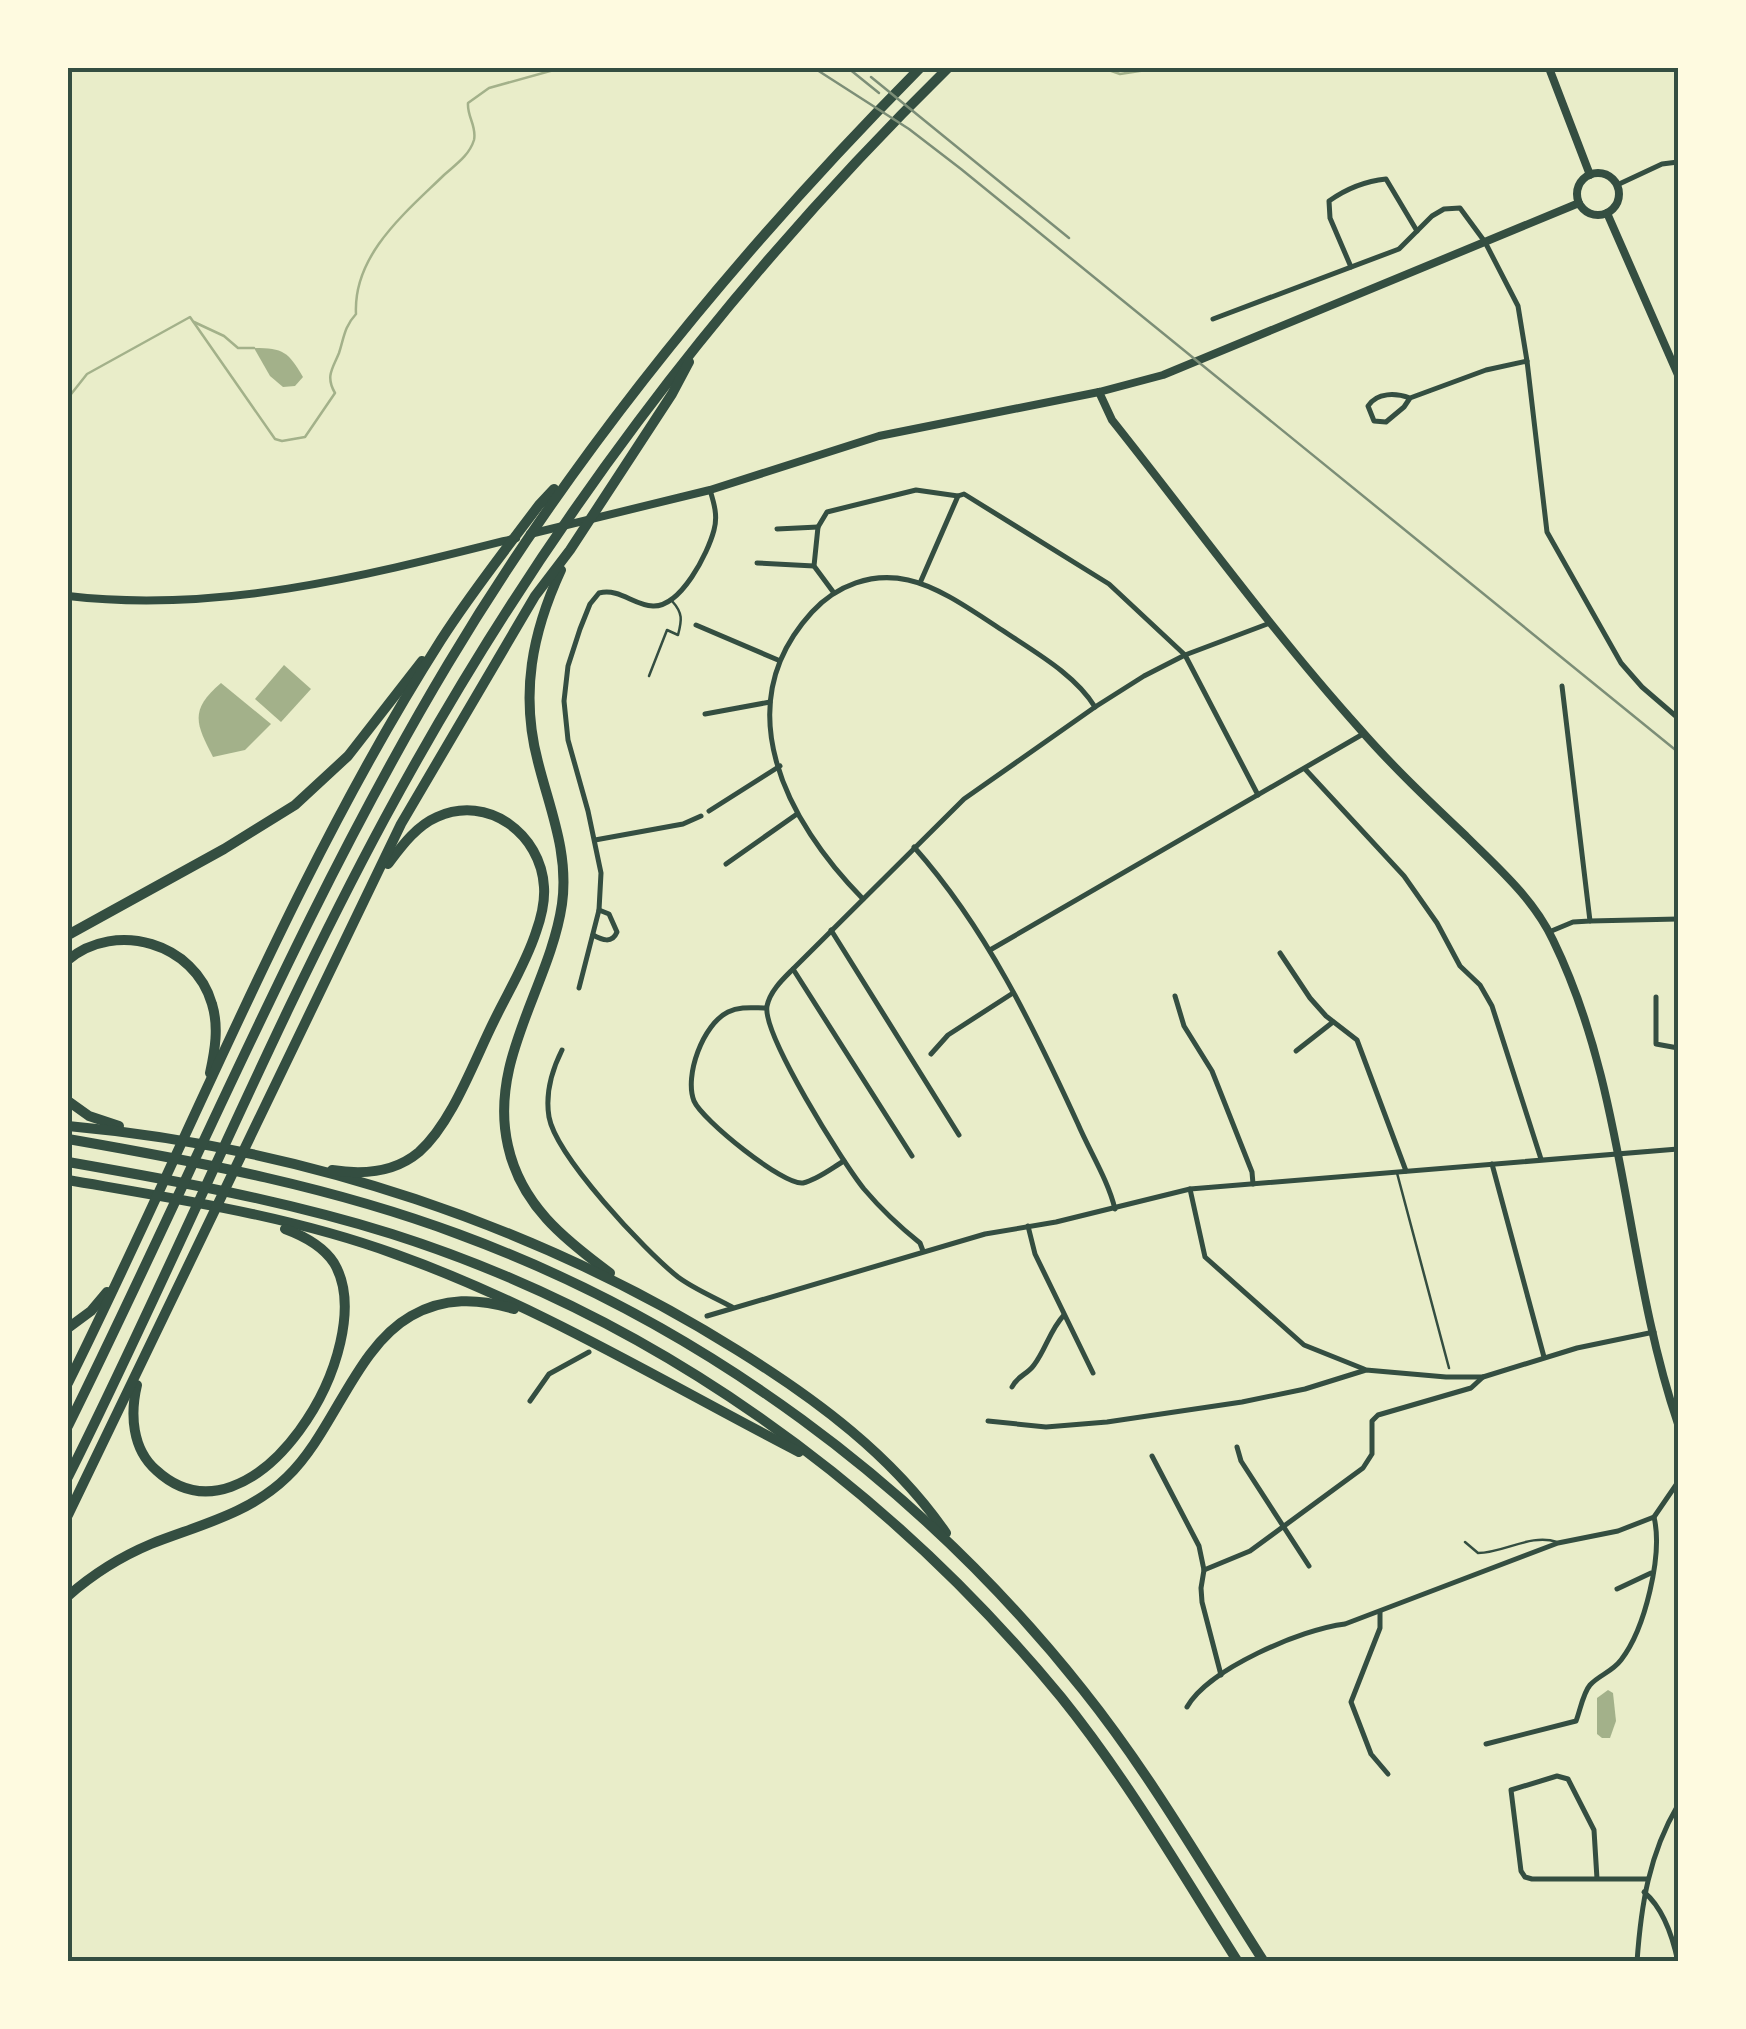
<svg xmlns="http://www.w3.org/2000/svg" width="1746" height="2029" viewBox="0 0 1746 2029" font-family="'Work Sans',sans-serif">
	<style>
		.water { fill: #a3b18a }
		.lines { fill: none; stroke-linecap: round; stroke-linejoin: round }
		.stream { stroke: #a3b18a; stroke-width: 2.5 }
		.service { stroke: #344e41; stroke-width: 2.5 }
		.minor { stroke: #344e41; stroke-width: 5 }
		.tertiary { stroke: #344e41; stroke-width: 8 }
		.secondary { stroke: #344e41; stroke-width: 8 }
		.motorway { stroke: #344e41; stroke-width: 10 }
		.rail { stroke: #7c8e77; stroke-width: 2.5 }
		.neatline { fill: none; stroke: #344e41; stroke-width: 4 }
	</style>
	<rect width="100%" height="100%" fill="#e9edc9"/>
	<!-- water -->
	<g class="water">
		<path d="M254,348C284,348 288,352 303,377L295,386L283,387L270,376Z"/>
		<polygon points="284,665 311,689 281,722 255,699"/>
		<path d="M221,683L271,724L245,750L213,757C196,724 189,710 221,683Z"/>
		<polygon points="1608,1690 1613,1693 1616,1721 1610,1738 1602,1738 1597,1734 1597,1698"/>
	</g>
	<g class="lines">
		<!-- stream -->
		<g class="stream">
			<polyline points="1103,68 1120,74 1159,68"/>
			<polyline points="194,322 224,336 238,348 254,348"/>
			<path d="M68,398L87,374L190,317L275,439L282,441L305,437L335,393C325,376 333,368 339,353C344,338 344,327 356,314C353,255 405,213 444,175C455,165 469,156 474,140C477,126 467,117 468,103L489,88L561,68"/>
		</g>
		<!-- service -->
		<g class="service">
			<path d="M649,676L667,630L678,635C682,620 683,613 672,601"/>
			<polyline points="1397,1173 1449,1368"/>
			<path d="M1465,1542L1478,1553C1504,1553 1531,1533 1557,1542"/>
		</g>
		<!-- minor -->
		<g class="minor">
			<polyline points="1617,185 1662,164 1678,162"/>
			<path d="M1351,267L1330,218L1329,201C1346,189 1366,181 1386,179L1417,231"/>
			<polyline points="1213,319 1399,249 1432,216 1444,209 1460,208 1485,242 1518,306 1527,361"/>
			<path d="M1410,398C1396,393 1377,392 1368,406L1374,421L1386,422L1404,407L1410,398L1486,370L1527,361L1547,532L1621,663L1642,687L1678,718"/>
			<polyline points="777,529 818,527"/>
			<polyline points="757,563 814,566"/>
			<polyline points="920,583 958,496 964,494 1109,584 1185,655 1258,795"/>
			<polyline points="834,593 814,566 818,527 827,512 916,490 958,496"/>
			<polyline points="696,625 778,660"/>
			<polyline points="705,714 770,702"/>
			<polyline points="1305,769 1404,876 1437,923 1460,966 1480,985 1492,1006 1541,1159"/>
			<polyline points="709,811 780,766"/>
			<polyline points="595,840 683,824 701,816"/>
			<path d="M914,847C986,928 1033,1026 1078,1124C1090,1152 1108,1180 1115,1209"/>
			<polyline points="726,864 797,814"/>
			<path d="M863,899C786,821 726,706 812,612C837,585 872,572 908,580C940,587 974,612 1002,630C1033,651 1075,674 1095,707"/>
			<polyline points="1590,921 1678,919"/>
			<polyline points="831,930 959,1135"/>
			<polyline points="1549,932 1573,922 1590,921 1562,686"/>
			<path d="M593,935C602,940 612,944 617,932L609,914L599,910"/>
			<polyline points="990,950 1363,734"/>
			<polyline points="1280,953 1310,998 1326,1016 1357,1040 1406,1171"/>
			<polyline points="793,969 912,1156"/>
			<path d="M579,988L599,910L601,873L588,811L568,740L564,701L568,666L580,629L590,604L599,593C620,588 633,605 653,606C681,607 708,553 714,530C718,516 714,503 710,490"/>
			<polyline points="1175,996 1184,1026 1212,1071 1252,1172 1253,1184"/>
			<polyline points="1656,997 1656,1044 1678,1048"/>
			<path d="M766,1008C753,1008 740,1006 728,1012C703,1024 684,1076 694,1101C702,1120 784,1186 803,1183C817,1180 832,1168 844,1161"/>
			<path d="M562,1050C552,1070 545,1093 549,1117C556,1156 645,1251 678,1277C694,1289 714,1297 732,1307"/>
			<polyline points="1296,1051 1333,1022"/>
			<polyline points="931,1054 948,1035 1013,993"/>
			<polyline points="1492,1164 1544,1357"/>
			<polyline points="1190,1189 1205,1257 1304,1345 1364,1369"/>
			<polyline points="1028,1226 1035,1254 1093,1373"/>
			<path d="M923,1251L920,1243C900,1227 881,1209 864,1189C843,1163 762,1034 767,1006C770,991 783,979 793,969L964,799L1095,707L1144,676L1185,655L1270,623"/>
			<polyline points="707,1316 985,1234 1056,1222 1190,1189 1678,1149"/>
			<path d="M1012,1387C1018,1375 1027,1375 1034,1365C1046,1349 1050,1330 1064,1315"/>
			<polyline points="530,1401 549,1374 589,1352"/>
			<polyline points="988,1421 1046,1427 1107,1422 1242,1402 1305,1389 1366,1370 1446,1377 1483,1377 1577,1348 1654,1332"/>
			<polyline points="1237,1447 1241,1461 1309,1566"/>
			<polyline points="1152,1456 1199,1546 1204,1570 1201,1588 1202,1602 1221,1675"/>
			<polyline points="1204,1570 1250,1551 1363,1468 1372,1454 1372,1421 1378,1415 1471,1388 1483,1377"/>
			<polyline points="1617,1589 1651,1573"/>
			<polyline points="1380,1612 1380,1628 1351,1702 1371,1754 1388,1774"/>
			<path d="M1187,1707C1208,1669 1302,1629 1345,1624L1558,1543L1618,1531L1654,1517L1678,1482"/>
			<path d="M1486,1744L1576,1721C1580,1711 1583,1693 1590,1685C1599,1675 1612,1672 1621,1660C1645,1629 1663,1555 1654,1517"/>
			<polyline points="1597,1879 1594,1830 1568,1779 1557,1776 1511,1790 1521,1871 1525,1877 1532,1879 1647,1879"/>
			<path d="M1644,1892C1663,1908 1673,1938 1678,1962"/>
			<path d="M1637,1962C1641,1905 1649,1854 1678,1805"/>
		</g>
		<!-- tertiary -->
		<path class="tertiary" d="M1099,392L1112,420C1194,523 1271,630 1359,728C1392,766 1429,801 1466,836C1498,868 1533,898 1553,940C1627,1092 1624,1266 1678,1424"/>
		<!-- secondary -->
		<g class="secondary">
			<polyline points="1549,68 1590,175"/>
			<circle cx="1598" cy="194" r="21"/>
			<polyline points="1607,213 1678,375"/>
			<polyline points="530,534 710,490 879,436 1099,392 1163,375 1579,203"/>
			<path d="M68,596C221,614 369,575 516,538"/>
		</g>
		<!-- motorway -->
		<g class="motorway">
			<path d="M561,570C532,633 520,694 538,762C550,810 569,853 562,904C550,986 488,1060 508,1146C521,1205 564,1239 610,1273"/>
			<polyline points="68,935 224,849 295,805 348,756 422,661"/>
			<path d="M68,960C116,920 195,943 212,1004C219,1027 215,1050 210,1073"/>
			<polyline points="68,1101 89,1116 119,1126"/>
			<path d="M68,1126C302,1147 537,1225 737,1350C816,1399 893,1456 946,1533"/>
			<path d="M68,1139C200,1162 332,1187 458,1234C703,1324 921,1486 1083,1690C1151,1775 1205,1870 1264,1962"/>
			<path d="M68,1162C177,1181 286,1201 392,1234C656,1318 886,1485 1061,1697C1128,1780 1181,1872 1238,1962"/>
			<path d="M332,1170C363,1175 394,1173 419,1152C452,1123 474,1061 494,1021C508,992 526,963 536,932C541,918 545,902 544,887C541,834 488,794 437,817C416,826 401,847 388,864"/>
			<path d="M68,1180C177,1199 291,1216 395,1254C538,1305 665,1383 799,1452"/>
			<polyline points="68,1328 91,1311 107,1292"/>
			<path d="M68,1383C191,1136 292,874 441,640C471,593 506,549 539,505L554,489"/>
			<path d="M137,1385C130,1414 132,1449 156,1470C252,1559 383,1345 334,1263C323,1246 304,1236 285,1229"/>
			<path d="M68,1426C194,1172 302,908 448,664C578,446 742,248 920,68"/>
			<path d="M68,1477C177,1260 269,1033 385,818C537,537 720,292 948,68"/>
			<polyline points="68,1515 401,824 535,596 570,550 672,394 689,362"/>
			<path d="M68,1596C93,1574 120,1557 151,1544C199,1525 249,1514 287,1477C334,1432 355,1348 411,1316C444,1297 478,1298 514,1309"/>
		</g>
		<!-- rail -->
		<g class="rail">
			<polyline points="814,68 909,129 961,169 1678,752"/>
			<polyline points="848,68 879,93"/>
			<polyline points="871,77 1069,238"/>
		</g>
	</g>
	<!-- border -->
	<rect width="1746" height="2029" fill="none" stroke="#fefae0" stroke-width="140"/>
	<rect x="70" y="70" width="1606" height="1889" class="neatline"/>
</svg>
